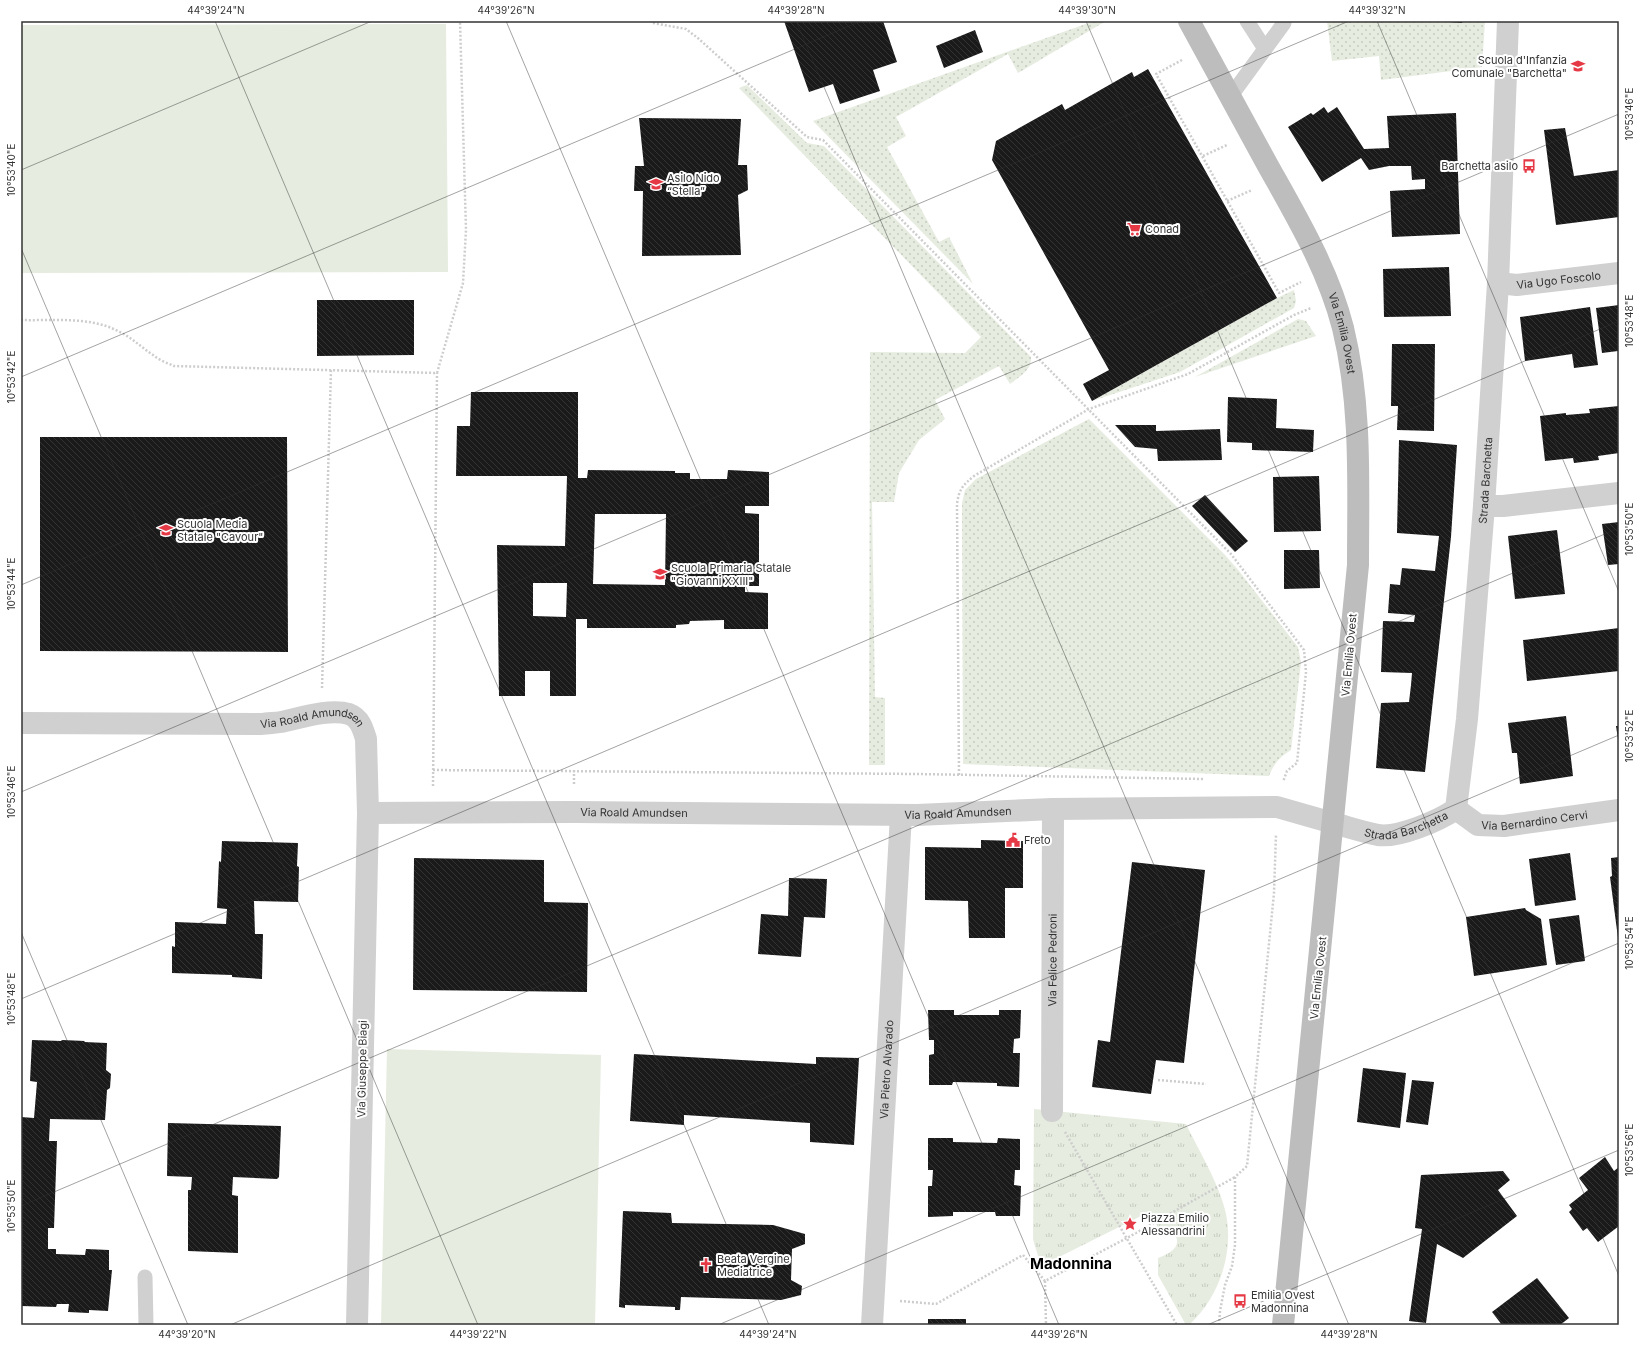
<svg xmlns="http://www.w3.org/2000/svg" width="1640" height="1346" viewBox="0 0 1640 1346" font-family="Inter,sans-serif">
	<style>
		.grass { fill: url(#grass-dots) }
		.park { fill: url(#park-tufts) }
		.garden { fill: #e6ecdf }
		.building { fill: url(#building-back-hatch); fill-rule: evenodd }
		.lines { fill: none; stroke-linecap: round; stroke-linejoin: round }
		.path { stroke: #cdcdcd; stroke-width: 2.5; stroke-dasharray: 2 2; stroke-linecap: butt }
		.service { stroke: #d0d0d0; stroke-width: 15 }
		.minor { stroke: #d0d0d0; stroke-width: 22 }
		.tertiary { stroke: #d0d0d0; stroke-width: 22 }
		.secondary { stroke: #bdbdbd; stroke-width: 22 }
		.ticks { fill: none; stroke: #333; stroke-width: 1; stroke-opacity: 0.45 }
		.labels { text-anchor: middle; dominant-baseline: central; stroke-width: 4; stroke-linejoin: round; paint-order: stroke }
		.poi-label { font-size: 11px; fill: #333; stroke: #fff; text-anchor: start }
		.street-label { font-size: 11px; fill: #333; stroke: #fff }
		.district-label { font-size: 15px; font-weight: bold; fill: #000; stroke: #fff }
		.neatline { fill: none; stroke: #333; stroke-width: 1.5 }
		.ticks-label { font-size: 10px; text-anchor: middle; fill: #333 }
	</style>
	<defs>
		<pattern id="grass-dots" width="8" height="8" patternUnits="userSpaceOnUse"><rect width="8" height="8" fill="#e6ecdf"/><path d="M2 2h.1M6 6h.1" fill="none" stroke="#c6cbc0" stroke-width="1.8" stroke-linecap="round"/></pattern>
		<pattern id="park-tufts" width="24" height="20" patternUnits="userSpaceOnUse"><rect width="24" height="20" fill="#e6ecdf"/><path d="M3 7l-1-3M5 7V3M7 7l1-3M15 17l-1-3M17 17v-4M19 17l1-3" fill="none" stroke="#c6cbc0"/></pattern>
		<pattern id="building-back-hatch" width="6" height="6" patternUnits="userSpaceOnUse"><rect width="6" height="6" fill="#1a1a1a"/><path d="M-1 5l2 2M0 0l6 6M5-1l2 2" fill="none" stroke="#333"/></pattern>
	</defs>
	<rect width="100%" height="100%" fill="#fff"/>
	<!-- grass -->
	<g class="grass">
		<polygon points="1094,21 1106,21 1018,73 1008,54 896,117 906,136 887,147 939,242 949,237 973,284 813,121"/>
		<polygon points="1327,21 1442,21 1462,23 1462,21 1485,21 1482,67 1381,80 1379,56 1332,61"/>
		<path d="M747,85L807,143L824,146L1031,357C1032,370 1019,377 1010,384L999,366L935,400L945,419L919,440L899,473L894,502H872L875,697L885,698V765H869L870,352L965,353L981,337L739,88Z"/>
		<polygon points="1294,290 1296,301 1294,308 1180,372 1092,401 1277,298"/>
		<polygon points="1298,319 1306,321 1316,336 1195,377"/>
		<path d="M1089,419L1225,555L1239,571L1298,647L1301,662L1291,750C1280,757 1274,763 1269,776L963,764L962,503L965,490L976,479Z"/>
	</g>
	<!-- park -->
	<path class="park" d="M1034,1109L1186,1124C1199,1151 1220,1185 1226,1214C1234,1253 1219,1298 1189,1325H1186L1158,1275V1258C1174,1252 1185,1244 1170,1228L1163,1226L1158,1227L1149,1212L1041,1266L1033,1239Z"/>
	<!-- garden -->
	<g class="garden">
		<polygon points="446,24 448,272 21,273 21,25"/>
		<polygon points="387,1049 601,1055 595,1325 381,1325"/>
	</g>
	<!-- building -->
	<g class="building">
		<polygon points="784,21 883,21 897,62 873,70 880,91 840,104 833,84 809,92"/>
		<polygon points="1449,21 1462,21 1462,23 1449,22"/>
		<polygon points="975,30 983,52 944,68 936,46"/>
		<polygon points="1148,69 1277,298 1092,401 1083,384 1109,370 992,160 996,141 1062,104 1065,110 1132,72 1134,77"/>
		<polygon points="1324,107 1328,113 1337,107 1364,149 1389,148 1387,116 1456,113 1460,234 1392,237 1390,191 1425,189 1425,179 1412,180 1411,166 1389,166 1369,170 1361,158 1322,182 1288,127 1311,113 1313,115"/>
		<polygon points="639,118 741,119 738,165 747,165 748,190 738,195 741,255 642,256 643,191 634,191 635,166 644,166"/>
		<polygon points="1565,128 1574,176 1619,170 1619,217 1556,225 1544,130"/>
		<polygon points="1449,267 1451,316 1384,317 1383,269"/>
		<polygon points="317,300 414,300 414,355 317,356"/>
		<polygon points="1619,305 1619,354 1618,351 1602,353 1596,308"/>
		<polygon points="1590,307 1598,365 1574,368 1572,354 1525,361 1520,317"/>
		<polygon points="1392,344 1435,344 1434,431 1397,430 1398,406 1391,406"/>
		<path d="M471,392H578V478H587L588,470L675,471V473H690V479H727L728,470L769,472V506H745V513L759,514V586H745V592L768,593V629H724V620L690,621L689,624L676,625V628H587V619H576V696H550V671H525V696H499L497,545L565,546L567,476H456L457,426H470ZM595,514H666L665,585L593,584ZM533,583H567L566,617L533,616Z"/>
		<polygon points="1228,397 1277,399 1276,428 1314,430 1313,452 1252,450 1252,443 1227,442"/>
		<polygon points="1619,406 1619,453 1598,456 1599,460 1574,463 1573,458 1545,461 1540,416 1566,413 1566,415 1590,413 1589,409"/>
		<polygon points="1115,425 1156,425 1156,431 1220,429 1222,460 1158,461 1157,449 1135,447"/>
		<polygon points="40,437 287,437 288,652 40,651"/>
		<polygon points="1399,440 1457,445 1451,537 1425,772 1376,768 1381,703 1409,702 1411,685 1412,673 1381,672 1383,621 1414,622 1415,615 1388,613 1390,584 1400,585 1402,568 1435,571 1439,536 1397,533"/>
		<polygon points="1319,476 1321,531 1274,532 1273,477"/>
		<polygon points="1205,495 1248,541 1235,552 1192,506"/>
		<polygon points="1619,522 1619,564 1608,565 1602,524"/>
		<polygon points="1557,530 1565,594 1515,599 1508,536"/>
		<polygon points="1284,550 1319,550 1320,588 1284,589"/>
		<polygon points="1619,628 1619,671 1527,681 1523,640"/>
		<polygon points="1566,716 1573,776 1520,784 1517,753 1512,753 1508,723"/>
		<polygon points="1616,726 1619,726 1619,739 1618,739"/>
		<polygon points="981,840 1023,841 1023,888 1005,888 1005,938 969,938 968,901 925,900 925,847 981,848"/>
		<polygon points="222,841 298,843 297,866 299,867 298,902 254,901 255,934 263,934 262,979 232,977 232,975 172,973 172,946 175,947 175,922 226,924 227,909 217,908 219,861 221,862"/>
		<polygon points="1570,853 1576,900 1535,906 1529,859"/>
		<polygon points="1619,857 1619,938 1618,938 1610,877 1612,876 1611,858"/>
		<polygon points="414,858 544,860 544,902 588,903 587,992 413,990"/>
		<polygon points="1132,862 1205,870 1184,1063 1156,1060 1151,1094 1092,1087 1098,1040 1110,1042"/>
		<polygon points="789,878 827,879 825,918 804,917 801,957 758,954 761,914 788,916"/>
		<polygon points="1525,908 1526,910 1541,919 1547,965 1474,976 1466,917"/>
		<polygon points="1579,915 1585,961 1556,965 1549,919"/>
		<polygon points="928,1010 954,1010 954,1015 999,1015 999,1010 1021,1010 1020,1038 1014,1039 1013,1053 1020,1053 1019,1087 997,1086 997,1083 953,1082 952,1085 929,1085 929,1055 934,1054 934,1040 929,1040"/>
		<polygon points="32,1040 61,1041 62,1040 85,1041 84,1042 107,1043 106,1070 111,1074 110,1088 107,1090 105,1120 50,1119 49,1141 57,1141 54,1228 48,1228 48,1249 56,1249 56,1254 85,1255 86,1249 109,1250 109,1270 112,1270 108,1311 89,1310 89,1313 68,1312 69,1304 57,1304 56,1307 21,1306 21,1117 34,1118 37,1082 30,1081"/>
		<polygon points="634,1054 816,1064 816,1057 859,1058 854,1145 810,1142 810,1123 684,1115 684,1125 630,1121"/>
		<polygon points="1363,1068 1406,1073 1400,1128 1357,1122"/>
		<polygon points="1412,1080 1434,1082 1428,1125 1406,1122"/>
		<polygon points="168,1123 281,1126 279,1177 277,1179 233,1177 232,1195 238,1196 238,1253 188,1251 188,1190 191,1190 192,1177 167,1176"/>
		<polygon points="928,1138 953,1138 953,1142 997,1143 998,1138 1020,1139 1020,1170 1015,1170 1014,1185 1021,1186 1020,1216 996,1216 995,1212 953,1212 953,1216 928,1217 928,1186 932,1186 933,1170 928,1170"/>
		<polygon points="1605,1157 1614,1171 1619,1167 1619,1226 1598,1242 1587,1228 1583,1231 1569,1212 1572,1209 1569,1205 1588,1190 1579,1178"/>
		<polygon points="1503,1171 1510,1180 1498,1190 1517,1216 1463,1258 1437,1244 1426,1323 1409,1321 1422,1229 1415,1228 1421,1175"/>
		<polygon points="623,1211 671,1213 672,1223 773,1225 805,1234 805,1244 792,1249 791,1280 802,1286 801,1295 781,1300 681,1297 680,1310 675,1310 675,1307 625,1305 625,1308 619,1307"/>
		<polygon points="1537,1278 1569,1318 1560,1325 1502,1325 1492,1312"/>
		<rect x="928" y="1319" width="38" height="6"/>
	</g>
	<g class="lines">
		<!-- path -->
		<g class="path">
			<polyline points="653,23 686,29 699,39 807,137 823,140 1231,554 1304,650 1306,672 1297,763 1287,771 1283,782"/>
			<polyline points="1182,60 1156,74 1279,293 1301,282"/>
			<polyline points="1203,156 1227,145"/>
			<polyline points="1227,201 1252,190"/>
			<path d="M21,320C52,321 89,316 118,331C131,337 141,347 153,355C159,360 167,363 174,366L437,373L463,283L466,230L460,21"/>
			<polyline points="322,688 331,370"/>
			<polyline points="433,770 917,774 1203,779"/>
			<polyline points="574,770 574,785"/>
			<path d="M959,775L957,504C959,489 963,485 974,476L1089,409L1188,374L1294,315L1311,308"/>
			<polyline points="433,786 437,373"/>
			<polyline points="1158,1080 1206,1084"/>
			<polyline points="1065,1132 1177,1325"/>
			<polyline points="1045,1281 1046,1325"/>
			<polyline points="900,1301 936,1304 1023,1255 1045,1281 1127,1238 1235,1177"/>
			<polyline points="1219,1325 1220,1311 1225,1285 1232,1266 1235,1245 1235,1177 1247,1166 1274,893 1276,834"/>
		</g>
		<!-- service -->
		<g class="service">
			<polyline points="1265,49 1284,23 1283,21"/>
			<polyline points="1230,97 1265,49 1247,21"/>
			<polyline points="145,1277 146,1325"/>
		</g>
		<!-- minor -->
		<g class="minor">
			<path id="s1" d="M1498,283L1517,285L1619,273"/>
			<polyline points="1484,506 1503,506 1619,493"/>
			<path id="s2" d="M21,723L262,724C268,723 275,723 281,722C300,718 330,708 349,714C360,718 363,729 366,739L368,813L357,1325"/>
			<path id="s3" d="M1456,809L1478,825L1504,826L1619,810"/>
			<path id="s4" d="M368,813L575,812L917,815L1053,809L1277,807L1333,823"/>
			<path id="s5" d="M1052,1111L1053,809"/>
			<path id="s6" d="M872,1325L901,815"/>
		</g>
		<!-- tertiary -->
		<path class="tertiary" id="s7" d="M1333,823C1348,827 1363,832 1378,835C1399,838 1438,821 1456,809L1467,719L1484,506L1498,283L1508,21"/>
		<!-- secondary -->
		<path class="secondary" id="s8" d="M1189,21C1215,68 1241,116 1267,164C1296,216 1328,269 1343,328C1362,406 1358,485 1358,565L1283,1325"/>
	</g>
	<!-- ticks -->
	<path class="ticks" d="M215,21L769,1325M506,21L1059,1325M796,21L1349,1325M1086,21L1619,1276M1377,21L1619,592M21,170L372,21M21,248L478,1325M21,377L861,21M21,585L1349,21M21,792L1619,114M21,932L188,1325M21,999L1619,321M21,1206L1619,528M230,1325L1619,735M718,1325L1619,943M1207,1325L1619,1150"/>
	<!-- icons -->
	<defs>
		<symbol id="school-bare" viewBox="-9 -9 18 18"><path d="M0-5L7-2L0 1L-7-2ZM-4 1L0 2.5L4 1V4Q0 6-4 4Z" fill="#e63946" stroke="#fff" stroke-width="2.5" paint-order="stroke"/></symbol>
		<symbol id="bus-bare" viewBox="-9 -9 18 18"><path d="M-5-6H5V4H4V6H2V4H-2V6H-4V4H-5ZM-3.5-4V0h7V-4ZM-3.5 1.2v1.5H-2V1.2ZM2 1.2v1.5H3.5V1.2Z" fill="#e63946" stroke="#fff" stroke-width="2.5" paint-order="stroke"/></symbol>
		<symbol id="supermarket-bare" viewBox="-9 -9 18 18"><path d="M-6-5.5h2.5l.6 2H6L4.5 2H-2.5L-4.4-4H-6ZM-1.5 3.2a1.3 1.3 0 1 0 .1 0ZM3 3.2a1.3 1.3 0 1 0 .1 0Z" fill="#e63946" stroke="#fff" stroke-width="2.5" paint-order="stroke"/></symbol>
		<symbol id="civic-bare" viewBox="-9 -9 18 18"><path d="M-.6-6.5H3V-4.5H.6V-3L4-1V1h2V6H-6V1h2V-1L-.6-3ZM-1.2 2.5V6h2.4V2.5Z" fill="#e63946" stroke="#fff" stroke-width="2.5" paint-order="stroke"/></symbol>
		<symbol id="sight-bare" viewBox="-9 -9 18 18"><path d="M0-6L1.8-2.2L6-1.7L2.9 1.2L3.7 5.4L0 3.3L-3.7 5.4L-2.9 1.2L-6-1.7L-1.8-2.2Z" fill="#e63946" stroke="#fff" stroke-width="2.5" paint-order="stroke"/></symbol>
		<symbol id="church-bare" viewBox="-9 -9 18 18"><path d="M-1.2-6h2.4v3.5h3.3v2.4h-3.3V6h-2.4V-.1h-3.3v-2.4h3.3Z" fill="#e63946" stroke="#fff" stroke-width="2.5" paint-order="stroke"/></symbol>
	</defs>
	<g fill-rule="evenodd">
		<use href="#school-bare" x="1568" y="56" width="20" height="20"/>
		<use href="#bus-bare" x="1519" y="156" width="20" height="20"/>
		<use href="#school-bare" x="646" y="174" width="20" height="20"/>
		<use href="#supermarket-bare" x="1124" y="219" width="20" height="20"/>
		<use href="#school-bare" x="156" y="520" width="20" height="20"/>
		<use href="#school-bare" x="650" y="564" width="20" height="20"/>
		<use href="#civic-bare" x="1003" y="830" width="20" height="20"/>
		<use href="#sight-bare" x="1120" y="1214" width="20" height="20"/>
		<use href="#church-bare" x="696" y="1255" width="20" height="20"/>
		<use href="#bus-bare" x="1230" y="1291" width="20" height="20"/>
	</g>
	<g class="labels">
		<!-- poi labels -->
		<g class="poi-label">
			<text x="1567" y="60" text-anchor="end">Scuola d'Infanzia<tspan x="1567" dy="13">Comunale "Barchetta"</tspan></text>
			<text x="1518" y="166" text-anchor="end">Barchetta asilo</text>
			<text x="667" y="178">Asilo Nido<tspan x="667" dy="13">“Stella”</tspan></text>
			<text x="1145" y="229">Conad</text>
			<text x="177" y="524">Scuola Media<tspan x="177" dy="13">Statale "Cavour"</tspan></text>
			<text x="671" y="568">Scuola Primaria Statale<tspan x="671" dy="13">"Giovanni XXIII"</tspan></text>
			<text x="1024" y="840">Freto</text>
			<text x="1141" y="1218">Piazza Emilio<tspan x="1141" dy="13">Alessandrini</tspan></text>
			<text x="717" y="1259">Beata Vergine<tspan x="717" dy="13">Mediatrice</tspan></text>
			<text x="1251" y="1295">Emilia Ovest<tspan x="1251" dy="13">Madonnina</tspan></text>
		</g>
		<!-- street labels -->
		<g class="street-label">
			<text stroke="none"><textPath href="#s1" startOffset="61">Via Ugo Foscolo</textPath></text>
			<text stroke="none"><textPath href="#s8" startOffset="349">Via Emilia Ovest</textPath></text>
			<text stroke="none"><textPath href="#s7" startOffset="460">Strada Barchetta</textPath></text>
			<text transform="translate(1349 655) rotate(-85)">Via Emilia Ovest</text>
			<text stroke="none"><textPath href="#s2" startOffset="293">Via Roald Amundsen</textPath></text>
			<text stroke="none"><textPath href="#s4" startOffset="266">Via Roald Amundsen</textPath></text>
			<text stroke="none"><textPath href="#s4" startOffset="590">Via Roald Amundsen</textPath></text>
			<text stroke="none"><textPath href="#s3" startOffset="84">Via Bernardino Cervi</textPath></text>
			<text stroke="none"><textPath href="#s7" startOffset="76">Strada Barchetta</textPath></text>
			<text stroke="none"><textPath href="#s5" startOffset="151">Via Felice Pedroni</textPath></text>
			<text transform="translate(1318 978) rotate(-84)">Via Emilia Ovest</text>
			<text transform="translate(362 1069) rotate(-89)">Via Giuseppe Biagi</text>
			<text stroke="none"><textPath href="#s6" startOffset="256">Via Pietro Alvarado</textPath></text>
		</g>
		<!-- district labels -->
		<g class="district-label">
			<text x="1071" y="1263">Madonnina</text>
		</g>
	</g>
	<!-- border -->
	<rect width="1640" height="1346" fill="none" stroke="#ffffff" stroke-width="44"/>
	<rect x="22" y="22" width="1596" height="1302" class="neatline"/>
	<g class="ticks-label">
		<text x="216" y="14">44°39'24"N</text>
		<text x="506" y="14">44°39'26"N</text>
		<text x="796" y="14">44°39'28"N</text>
		<text x="1087" y="14">44°39'30"N</text>
		<text x="1377" y="14">44°39'32"N</text>
		<text transform="translate(1629 114) rotate(-90)" y="4">10°53'46"E</text>
		<text transform="translate(11 170) rotate(-90)" y="4">10°53'40"E</text>
		<text transform="translate(1629 321) rotate(-90)" y="4">10°53'48"E</text>
		<text transform="translate(11 377) rotate(-90)" y="4">10°53'42"E</text>
		<text transform="translate(1629 529) rotate(-90)" y="4">10°53'50"E</text>
		<text transform="translate(11 584) rotate(-90)" y="4">10°53'44"E</text>
		<text transform="translate(1629 736) rotate(-90)" y="4">10°53'52"E</text>
		<text transform="translate(11 792) rotate(-90)" y="4">10°53'46"E</text>
		<text transform="translate(1629 943) rotate(-90)" y="4">10°53'54"E</text>
		<text transform="translate(11 999) rotate(-90)" y="4">10°53'48"E</text>
		<text transform="translate(1629 1150) rotate(-90)" y="4">10°53'56"E</text>
		<text transform="translate(11 1206) rotate(-90)" y="4">10°53'50"E</text>
		<text x="187" y="1338">44°39'20"N</text>
		<text x="478" y="1338">44°39'22"N</text>
		<text x="768" y="1338">44°39'24"N</text>
		<text x="1059" y="1338">44°39'26"N</text>
		<text x="1349" y="1338">44°39'28"N</text>
	</g>
</svg>
